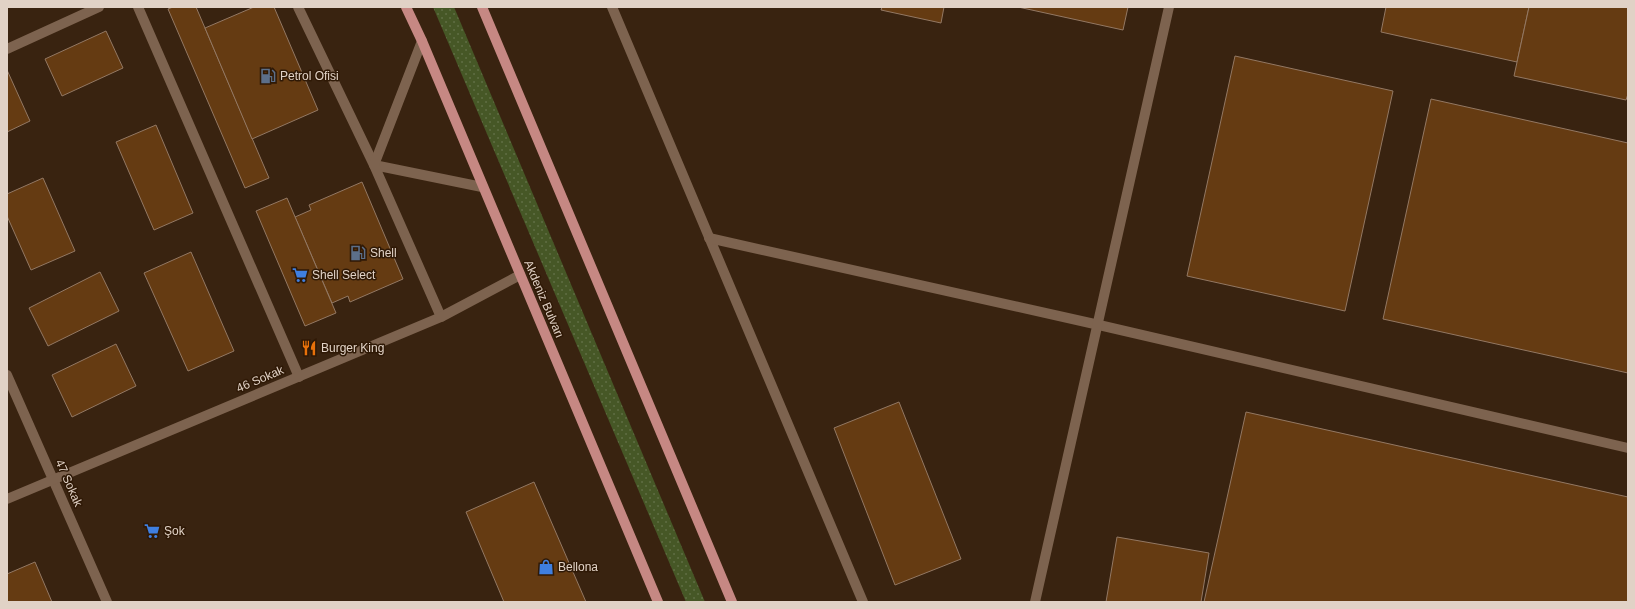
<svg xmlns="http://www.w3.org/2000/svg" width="1635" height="609" viewBox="0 0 1635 609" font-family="Helvetica,sans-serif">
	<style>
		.grass { fill: url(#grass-dots) }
		.building { fill: #653b12; stroke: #937863 }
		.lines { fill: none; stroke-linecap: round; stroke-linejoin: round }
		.lane { stroke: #7d634f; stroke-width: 10 }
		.street { stroke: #7d634f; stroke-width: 10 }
		.primary { stroke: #c68883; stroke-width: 10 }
		.labels { text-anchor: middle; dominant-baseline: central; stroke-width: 3; stroke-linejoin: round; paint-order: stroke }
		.poi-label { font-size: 12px; fill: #e1d2c6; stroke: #2f1906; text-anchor: start }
		.street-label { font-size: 12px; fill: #e1d2c6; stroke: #2f1906 }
	</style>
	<defs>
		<pattern id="grass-dots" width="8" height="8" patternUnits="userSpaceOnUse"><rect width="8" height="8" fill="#465726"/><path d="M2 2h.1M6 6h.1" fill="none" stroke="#606e44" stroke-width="1.8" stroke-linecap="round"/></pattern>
	</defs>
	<rect width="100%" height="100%" fill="#392310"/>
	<!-- grass -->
	<polygon class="grass" points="433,7 454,7 705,602 686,602"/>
	<!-- building -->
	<g class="building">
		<polygon points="173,7 196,7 269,178 245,188 168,9"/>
		<polygon points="254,7 274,7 318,110 252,139 205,28"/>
		<polygon points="882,7 944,7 941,23 881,10"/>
		<polygon points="1018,7 1128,7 1123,30"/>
		<polygon points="1386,7 1529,7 1517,62 1381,32"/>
		<polygon points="1529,7 1628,7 1628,94 1626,100 1514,76"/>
		<polygon points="106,31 123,68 62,96 45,59"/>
		<polygon points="1235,56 1393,91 1345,311 1187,276"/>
		<polygon points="7,70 30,121 7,132"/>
		<polygon points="1431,99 1628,143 1628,373 1383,319"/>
		<polygon points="156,125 193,213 154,230 116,142"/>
		<polygon points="43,178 75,251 31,270 7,216 7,194"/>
		<polygon points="362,182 403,279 350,302 348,296 332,303 295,217 311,210 309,205"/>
		<polygon points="287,198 336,313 305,326 256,211"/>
		<polygon points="191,252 234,351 188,371 144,273"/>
		<polygon points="100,272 119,311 48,346 29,308"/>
		<polygon points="116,344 136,386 72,417 52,375"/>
		<polygon points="899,402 961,559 895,585 834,428"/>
		<polygon points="1246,412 1628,497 1628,602 1204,602"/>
		<polygon points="534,482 586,602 504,602 466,512"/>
		<polygon points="1117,537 1209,553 1201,602 1106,602"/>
		<polygon points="35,562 52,602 7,602 7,574"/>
	</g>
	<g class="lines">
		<!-- lane -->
		<g class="lane">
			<polyline points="298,7 374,165 482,187"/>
			<polyline points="612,7 863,602"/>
			<polyline points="422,41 374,165 441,317"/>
			<polyline points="709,238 1099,325 1628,448"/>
			<polyline points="1035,602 1169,7"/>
		</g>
		<!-- street -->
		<g class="street">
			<polyline points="138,7 299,377"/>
			<polyline points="7,49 99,7"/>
			<polyline points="7,375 107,602"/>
			<polyline points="7,499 441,317 520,275"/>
		</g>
		<!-- primary -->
		<g class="primary">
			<polyline points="406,7 422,41 658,602"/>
			<polyline points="482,7 732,602"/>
		</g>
	</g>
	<!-- icons -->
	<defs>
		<symbol id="fuel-bare" viewBox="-9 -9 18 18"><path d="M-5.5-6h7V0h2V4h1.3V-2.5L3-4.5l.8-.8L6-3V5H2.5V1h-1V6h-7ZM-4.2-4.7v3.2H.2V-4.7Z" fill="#5c6f8a" stroke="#2f1906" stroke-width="2.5" paint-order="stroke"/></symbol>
		<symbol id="supermarket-bare" viewBox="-9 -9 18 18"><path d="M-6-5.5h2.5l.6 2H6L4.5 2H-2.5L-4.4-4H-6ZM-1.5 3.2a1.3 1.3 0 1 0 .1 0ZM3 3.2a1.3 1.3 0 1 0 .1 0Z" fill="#3f7fe0" stroke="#2f1906" stroke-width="2.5" paint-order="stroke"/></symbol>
		<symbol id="restaurant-bare" viewBox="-9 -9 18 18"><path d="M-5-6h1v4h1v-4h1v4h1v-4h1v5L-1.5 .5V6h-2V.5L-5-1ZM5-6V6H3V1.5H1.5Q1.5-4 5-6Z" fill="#e8710a" stroke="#2f1906" stroke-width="2.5" paint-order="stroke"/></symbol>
		<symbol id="shop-bare" viewBox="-9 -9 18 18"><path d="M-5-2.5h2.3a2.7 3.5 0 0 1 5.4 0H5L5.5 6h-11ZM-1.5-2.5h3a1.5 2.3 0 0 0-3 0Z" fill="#3f7fe0" stroke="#2f1906" stroke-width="2.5" paint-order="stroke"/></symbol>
	</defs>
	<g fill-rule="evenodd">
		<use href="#fuel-bare" x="257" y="65" width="22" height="22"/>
		<use href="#fuel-bare" x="347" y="242" width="22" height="22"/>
		<use href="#supermarket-bare" x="289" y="264" width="22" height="22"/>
		<use href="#restaurant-bare" x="298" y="337" width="22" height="22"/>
		<use href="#supermarket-bare" x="141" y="520" width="22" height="22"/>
		<use href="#shop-bare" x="535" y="556" width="22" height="22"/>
	</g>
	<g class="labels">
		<!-- poi labels -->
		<g class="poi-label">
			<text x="280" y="76">Petrol Ofisi</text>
			<text x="370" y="253">Shell</text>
			<text x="312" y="275">Shell Select</text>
			<text x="321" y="348">Burger King</text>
			<text x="164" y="531">Şok</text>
			<text x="558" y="567">Bellona</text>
		</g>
		<!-- street labels -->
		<g class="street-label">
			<text transform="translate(544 299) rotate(67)">Akdeniz Bulvarı</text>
			<text transform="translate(260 379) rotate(-23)">46 Sokak</text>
			<text transform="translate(69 483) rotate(66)">47 Sokak</text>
		</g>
	</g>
	<!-- border -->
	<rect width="1635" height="609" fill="none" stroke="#e1d2c6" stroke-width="16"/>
</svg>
